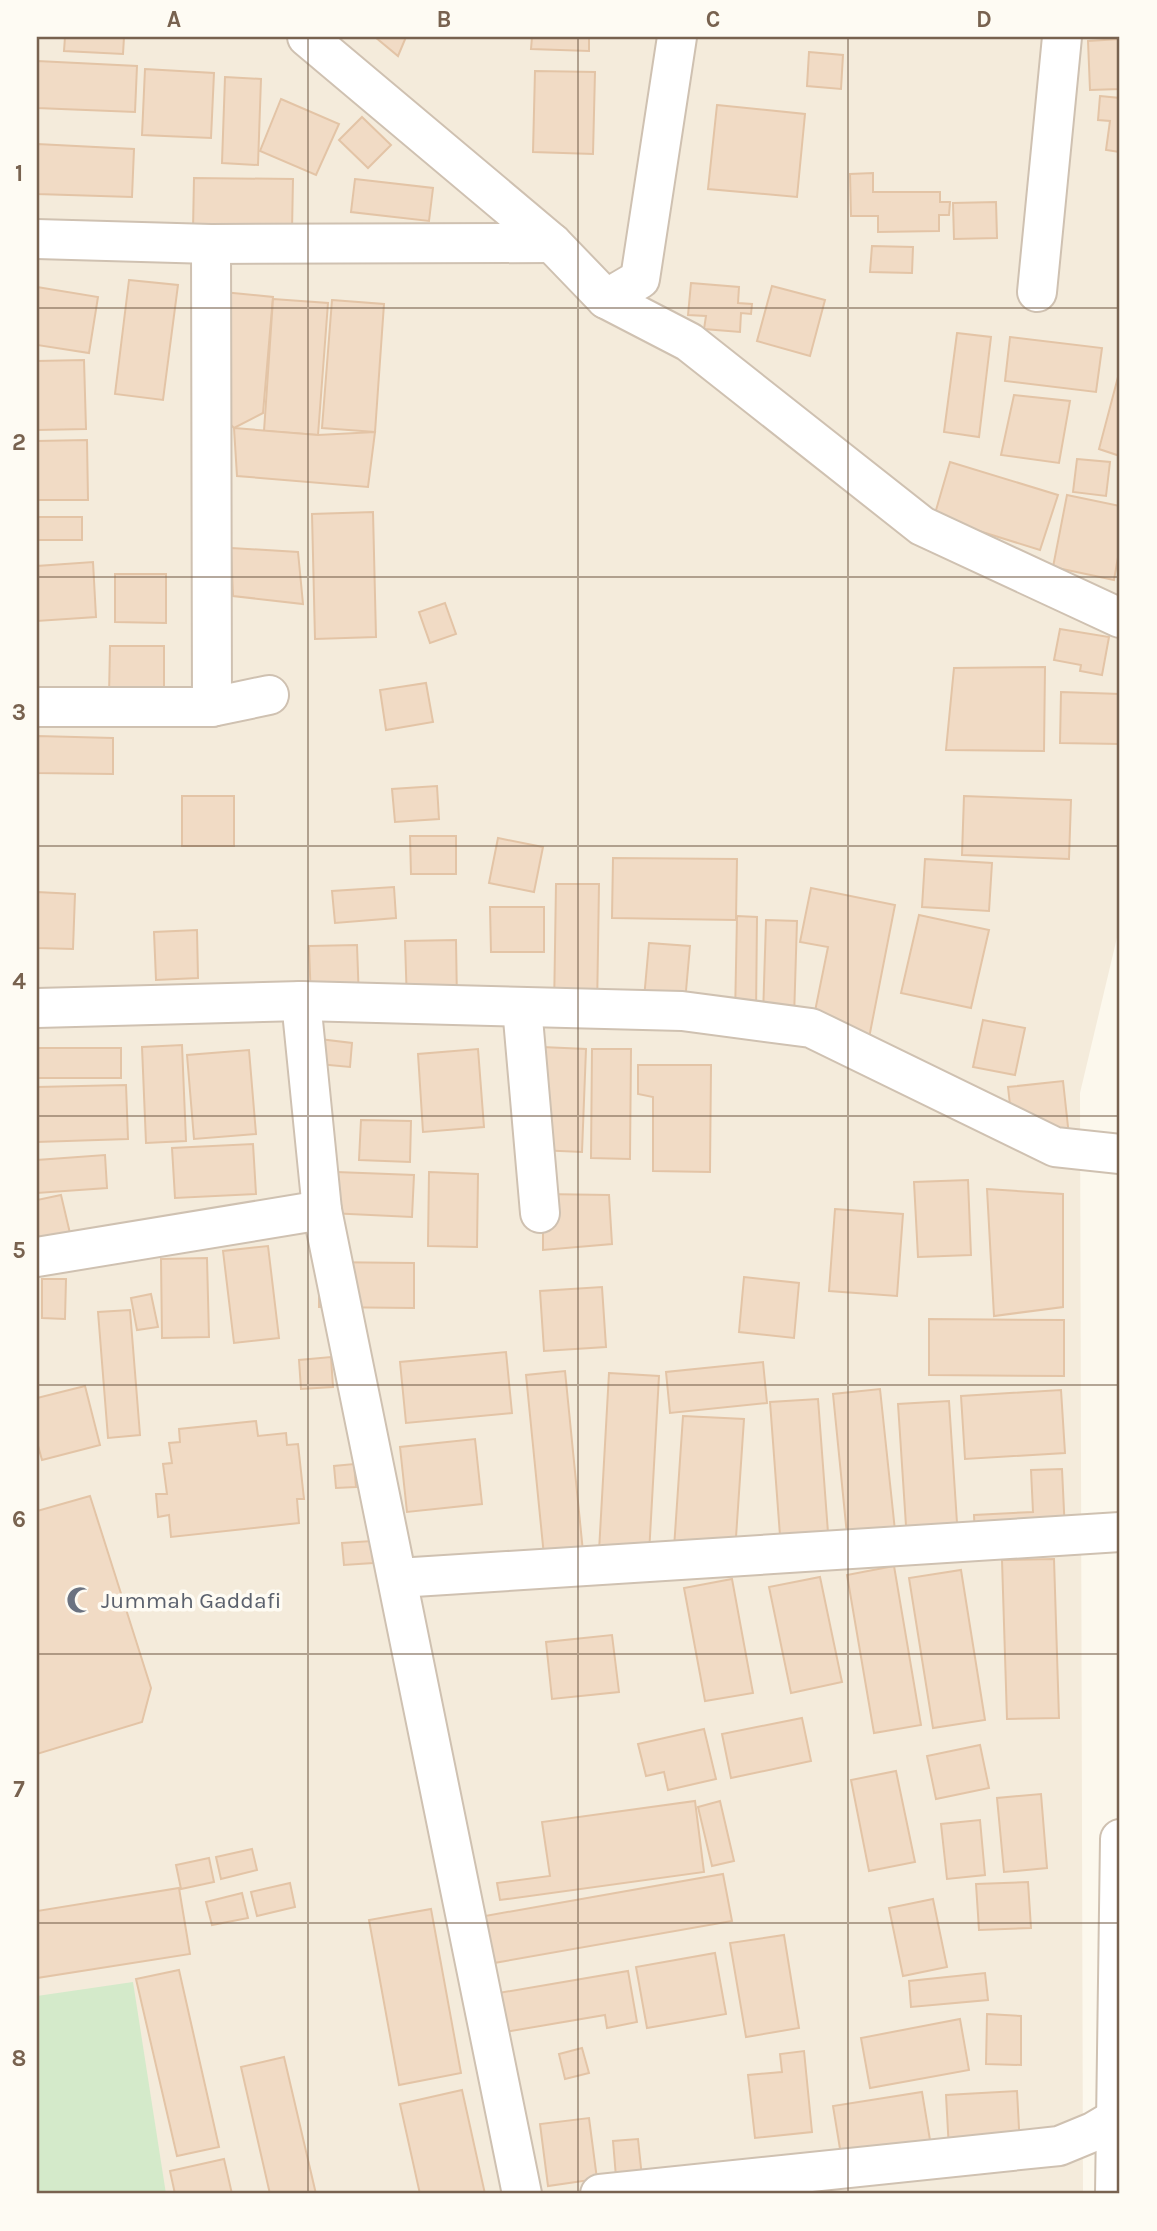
<svg xmlns="http://www.w3.org/2000/svg" width="1157" height="2231" viewBox="0 0 1157 2231" font-family="Karla,sans-serif">
	<style>
		.residential { fill: #f4ebdb }
		.green { fill: #d4eaca }
		.building { fill: #f1dbc5; stroke: #e3c4a6; stroke-width: 2 }
		.lines { fill: none; stroke-linecap: round; stroke-linejoin: round }
		.minor-casing { stroke: #cfc1b1; stroke-width: 42 }
		.minor { stroke: #fff; stroke-width: 38 }
		.grid { fill: none; stroke: #78624f; stroke-width: 2; stroke-opacity: 0.55 }
		.labels { text-anchor: middle; dominant-baseline: central; stroke-width: 7; stroke-linejoin: round; paint-order: stroke }
		.worship-label { font-size: 23px; fill: #5b616d; stroke: #fefbf3; text-anchor: start }
		.neatline { fill: none; stroke: #78624f; stroke-width: 2.5 }
		.grid-label { font-size: 23px; text-anchor: middle; font-weight: bold; fill: #78624f }
	</style>
	<rect width="100%" height="100%" fill="#fcf8ed"/>
	<!-- residential -->
	<polygon class="residential" points="37,37 1120,37 1120,925 1080,1093 1083,2194 37,2194"/>
	<!-- green -->
	<polygon class="green" points="133,1982 166,2194 37,2194 37,1996"/>
	<!-- building -->
	<g class="building">
		<polygon points="65,37 124,37 123,54 64,51"/>
		<polygon points="375,37 406,37 398,56"/>
		<polygon points="532,37 589,37 589,51 531,49"/>
		<polygon points="1120,39 1120,89 1090,90 1088,41"/>
		<polygon points="809,52 843,55 841,89 807,86"/>
		<polygon points="37,61 137,66 135,112 37,108"/>
		<polygon points="145,69 214,73 211,138 142,135"/>
		<polygon points="535,71 595,72 593,154 533,152"/>
		<polygon points="225,77 261,79 258,165 222,163"/>
		<polygon points="1100,96 1120,98 1120,152 1106,150 1110,121 1098,120"/>
		<polygon points="281,99 339,124 316,175 260,151"/>
		<polygon points="717,105 805,114 797,197 708,189"/>
		<polygon points="362,117 391,145 368,168 339,140"/>
		<polygon points="37,144 134,149 132,197 37,194"/>
		<polygon points="873,173 873,192 940,192 940,202 950,202 949,215 939,215 939,231 878,232 878,216 851,216 850,174"/>
		<polygon points="194,178 293,179 292,231 193,230"/>
		<polygon points="355,179 433,188 429,221 351,212"/>
		<polygon points="996,202 997,238 954,239 953,203"/>
		<polygon points="872,246 913,247 912,273 870,272"/>
		<polygon points="129,280 178,285 163,400 115,394"/>
		<polygon points="691,283 739,287 738,303 752,304 751,314 741,313 740,332 704,329 706,316 688,315"/>
		<polygon points="772,286 825,300 810,356 757,341"/>
		<polygon points="37,287 98,297 89,353 37,345"/>
		<polygon points="223,292 273,297 263,413 234,428 214,408"/>
		<polygon points="273,299 328,303 318,435 264,431"/>
		<polygon points="332,300 384,304 375,432 322,428"/>
		<polygon points="957,333 991,337 979,437 944,432"/>
		<polygon points="1010,337 1102,348 1096,392 1005,381"/>
		<polygon points="84,360 86,429 37,430 37,361"/>
		<polygon points="1118,377 1120,377 1120,456 1099,449"/>
		<polygon points="1014,395 1070,401 1059,463 1001,455"/>
		<polygon points="234,428 318,435 375,432 368,487 237,476"/>
		<polygon points="87,440 88,500 37,500 37,441"/>
		<polygon points="1077,459 1110,462 1106,496 1073,492"/>
		<polygon points="950,462 1058,495 1040,550 934,517"/>
		<polygon points="1067,495 1120,506 1120,546 1114,580 1053,567"/>
		<polygon points="373,512 376,637 315,639 312,514"/>
		<rect x="37" y="517" width="45" height="23"/>
		<polygon points="231,548 298,552 303,604 233,596"/>
		<polygon points="93,562 96,617 37,621 37,566"/>
		<polygon points="115,574 166,574 166,623 115,622"/>
		<polygon points="445,603 456,634 430,643 419,612"/>
		<polygon points="1060,629 1109,637 1102,675 1080,671 1081,665 1054,660"/>
		<polygon points="110,646 164,646 164,696 109,696"/>
		<polygon points="1045,667 1044,751 946,750 954,668"/>
		<polygon points="426,683 433,722 386,730 380,690"/>
		<polygon points="1061,692 1120,694 1120,744 1060,743"/>
		<polygon points="37,736 113,738 113,774 37,773"/>
		<polygon points="437,786 439,819 395,822 392,789"/>
		<rect x="182" y="796" width="52" height="50"/>
		<polygon points="964,796 1071,800 1069,859 962,855"/>
		<polygon points="410,836 456,836 456,874 411,874"/>
		<polygon points="498,838 543,847 534,892 489,883"/>
		<polygon points="613,858 737,859 736,920 612,918"/>
		<polygon points="925,859 992,863 989,911 922,907"/>
		<polygon points="556,884 599,884 597,1011 554,1011"/>
		<polygon points="394,887 396,918 335,923 332,891"/>
		<polygon points="811,888 895,905 869,1038 812,1026 828,947 800,942"/>
		<polygon points="37,892 75,894 73,949 37,948"/>
		<polygon points="490,907 544,907 544,952 491,952"/>
		<polygon points="919,915 989,930 971,1008 901,993"/>
		<polygon points="737,916 757,917 756,1016 735,1016"/>
		<polygon points="766,920 797,921 794,1018 763,1016"/>
		<polygon points="197,930 198,978 156,980 154,932"/>
		<polygon points="456,940 457,1003 407,1004 405,941"/>
		<polygon points="649,943 690,946 684,1013 643,1010"/>
		<polygon points="357,945 359,1001 311,1002 309,946"/>
		<polygon points="983,1020 1025,1028 1015,1075 973,1067"/>
		<polygon points="311,1038 352,1043 350,1067 308,1063"/>
		<polygon points="182,1045 186,1141 146,1143 142,1047"/>
		<polygon points="542,1047 586,1049 582,1152 538,1150"/>
		<rect x="37" y="1048" width="84" height="30"/>
		<polygon points="478,1049 484,1127 423,1132 418,1054"/>
		<polygon points="592,1049 631,1049 630,1159 591,1158"/>
		<polygon points="249,1050 256,1134 194,1139 187,1055"/>
		<polygon points="638,1065 711,1065 710,1172 653,1171 653,1097 638,1094"/>
		<polygon points="1063,1081 1069,1136 1014,1141 1008,1087"/>
		<polygon points="126,1085 128,1139 37,1142 37,1087"/>
		<polygon points="361,1120 411,1121 410,1162 359,1160"/>
		<polygon points="253,1144 256,1194 175,1198 172,1148"/>
		<polygon points="105,1155 107,1188 37,1193 37,1160"/>
		<polygon points="310,1171 414,1175 412,1217 308,1212"/>
		<polygon points="429,1172 478,1174 477,1247 428,1246"/>
		<polygon points="968,1180 971,1255 918,1257 914,1182"/>
		<polygon points="987,1189 1063,1194 1063,1307 994,1316"/>
		<polygon points="543,1194 609,1195 612,1244 543,1250"/>
		<polygon points="61,1195 73,1246 37,1255 37,1200"/>
		<polygon points="835,1209 903,1214 897,1296 829,1291"/>
		<polygon points="268,1246 279,1338 234,1343 223,1251"/>
		<polygon points="207,1258 209,1337 162,1338 161,1259"/>
		<polygon points="319,1262 414,1263 414,1308 319,1307"/>
		<polygon points="744,1277 799,1283 794,1338 739,1332"/>
		<polygon points="42,1279 66,1279 65,1319 42,1318"/>
		<polygon points="602,1287 606,1347 544,1351 540,1291"/>
		<polygon points="151,1294 158,1327 137,1330 131,1298"/>
		<polygon points="130,1310 140,1435 108,1438 98,1312"/>
		<polygon points="929,1319 1064,1320 1064,1376 929,1375"/>
		<polygon points="506,1352 512,1413 406,1423 400,1362"/>
		<polygon points="331,1357 333,1387 301,1389 299,1360"/>
		<polygon points="763,1362 767,1403 670,1413 666,1372"/>
		<polygon points="565,1371 583,1552 544,1556 526,1375"/>
		<polygon points="609,1373 659,1376 649,1554 599,1551"/>
		<polygon points="85,1386 100,1445 42,1460 37,1442 37,1398"/>
		<polygon points="880,1389 896,1540 848,1545 833,1394"/>
		<polygon points="1061,1390 1065,1453 965,1459 961,1396"/>
		<polygon points="818,1399 829,1546 781,1549 770,1402"/>
		<polygon points="949,1401 958,1538 907,1541 898,1404"/>
		<polygon points="683,1416 744,1419 735,1552 674,1548"/>
		<polygon points="256,1421 258,1436 286,1433 287,1445 298,1444 304,1499 297,1499 299,1523 171,1537 169,1515 158,1517 156,1494 167,1494 163,1464 172,1463 169,1443 180,1442 179,1429"/>
		<polygon points="475,1439 482,1504 407,1512 400,1447"/>
		<polygon points="354,1464 356,1487 336,1488 334,1466"/>
		<polygon points="1062,1469 1065,1532 975,1537 974,1515 1033,1512 1031,1470"/>
		<polygon points="90,1496 151,1688 142,1722 37,1754 37,1511"/>
		<polygon points="372,1541 373,1563 344,1565 342,1543"/>
		<polygon points="1054,1559 1059,1718 1007,1719 1002,1560"/>
		<polygon points="894,1566 921,1725 874,1733 847,1575"/>
		<polygon points="961,1570 985,1720 933,1728 909,1578"/>
		<polygon points="820,1577 842,1682 791,1693 769,1587"/>
		<polygon points="732,1579 753,1693 705,1701 684,1588"/>
		<polygon points="612,1635 619,1692 552,1699 546,1642"/>
		<polygon points="802,1718 811,1761 731,1778 722,1734"/>
		<polygon points="704,1729 716,1779 668,1790 664,1772 646,1776 638,1744"/>
		<polygon points="980,1745 989,1788 936,1799 927,1756"/>
		<polygon points="896,1771 915,1862 869,1871 851,1780"/>
		<polygon points="1041,1794 1047,1868 1004,1872 997,1798"/>
		<polygon points="695,1801 704,1872 500,1900 497,1883 550,1876 542,1822"/>
		<polygon points="720,1801 734,1861 712,1866 698,1807"/>
		<polygon points="980,1820 985,1875 947,1879 941,1824"/>
		<polygon points="252,1849 257,1870 221,1879 216,1857"/>
		<polygon points="209,1858 214,1882 181,1889 176,1865"/>
		<polygon points="723,1874 732,1921 494,1963 485,1916"/>
		<polygon points="1028,1882 1031,1928 979,1930 976,1884"/>
		<polygon points="290,1883 295,1907 257,1916 251,1892"/>
		<polygon points="179,1888 190,1954 37,1978 37,1911"/>
		<polygon points="242,1893 248,1918 212,1925 206,1902"/>
		<polygon points="933,1899 947,1967 903,1976 889,1908"/>
		<polygon points="431,1909 461,2073 399,2085 369,1920"/>
		<polygon points="784,1935 799,2028 746,2037 730,1943"/>
		<polygon points="715,1953 726,2014 647,2028 636,1967"/>
		<polygon points="179,1970 219,2147 177,2156 136,1979"/>
		<polygon points="628,1971 637,2022 607,2028 605,2015 494,2034 487,1995"/>
		<polygon points="985,1973 988,2000 911,2007 909,1981"/>
		<polygon points="987,2014 1021,2016 1021,2065 986,2064"/>
		<polygon points="960,2019 969,2070 870,2088 861,2038"/>
		<polygon points="582,2048 589,2073 565,2079 559,2054"/>
		<polygon points="804,2051 812,2132 755,2138 748,2075 782,2072 780,2054"/>
		<polygon points="284,2057 316,2194 270,2194 241,2067"/>
		<polygon points="462,2090 485,2194 420,2194 400,2104"/>
		<polygon points="1017,2091 1020,2147 949,2150 946,2095"/>
		<polygon points="922,2092 932,2152 843,2167 833,2106"/>
		<polygon points="589,2118 597,2179 548,2186 540,2124"/>
		<polygon points="638,2139 643,2187 617,2189 613,2141"/>
		<polygon points="224,2159 232,2194 175,2194 170,2171"/>
	</g>
	<g class="lines">
		<defs>
			<g id="minor">
				<polyline points="307,37 552,243 606,299 689,342 922,526 1120,618"/>
				<polyline points="37,239 211,244 552,243"/>
				<polyline points="211,244 212,707"/>
				<polyline points="1037,292 1062,37"/>
				<polyline points="606,299 640,279 677,37"/>
				<polyline points="37,707 212,707 269,695"/>
				<polyline points="301,1001 322,1210 522,2194"/>
				<polyline points="522,1007 540,1213"/>
				<polyline points="37,1008 301,1001 682,1011 811,1028 1055,1147 1120,1154"/>
				<polyline points="37,1257 322,1210"/>
				<polyline points="398,1578 1120,1532"/>
				<polyline points="600,2194 1059,2146 1093,2132 1120,2116"/>
				<polyline points="1115,2194 1120,1839"/>
			</g>
		</defs>
		<!-- minor casing -->
		<use href="#minor" class="minor-casing"/>
		<!-- minor -->
		<use href="#minor" class="minor"/>
	</g>
	<!-- grid -->
	<path class="grid" d="M308,37V2194M578,37V2194M848,37V2194M37,308H1120M37,577H1120M37,846H1120M37,1116H1120M37,1385H1120M37,1654H1120M37,1923H1120"/>
	<!-- icons -->
	<defs>
		<symbol id="mosque-bare" viewBox="-9 -9 18 18"><path d="M3.5-4.9A6 6 0 1 0 3.5 4.9A5 5 0 1 1 3.5-4.9Z" fill="#6b7280" stroke="#fefbf3" stroke-width="2.5" paint-order="stroke"/></symbol>
	</defs>
	<g fill-rule="evenodd">
		<use href="#mosque-bare" x="61" y="1581" width="38" height="38"/>
	</g>
	<g class="labels">
		<!-- worship labels -->
		<g class="worship-label">
			<text x="101" y="1600">Jummah Gaddafi</text>
		</g>
	</g>
	<!-- border -->
	<rect width="1157" height="2231" fill="none" stroke="#fefbf3" stroke-width="77"/>
	<rect x="38" y="38" width="1080" height="2154" class="neatline"/>
	<g class="grid-label">
		<text x="174" y="27">A</text>
		<text x="444" y="27">B</text>
		<text x="713" y="27">C</text>
		<text x="984" y="27">D</text>
		<text x="19" y="181">1</text>
		<text x="19" y="450">2</text>
		<text x="19" y="720">3</text>
		<text x="19" y="989">4</text>
		<text x="19" y="1258">5</text>
		<text x="19" y="1527">6</text>
		<text x="19" y="1797">7</text>
		<text x="19" y="2066">8</text>
	</g>
</svg>
